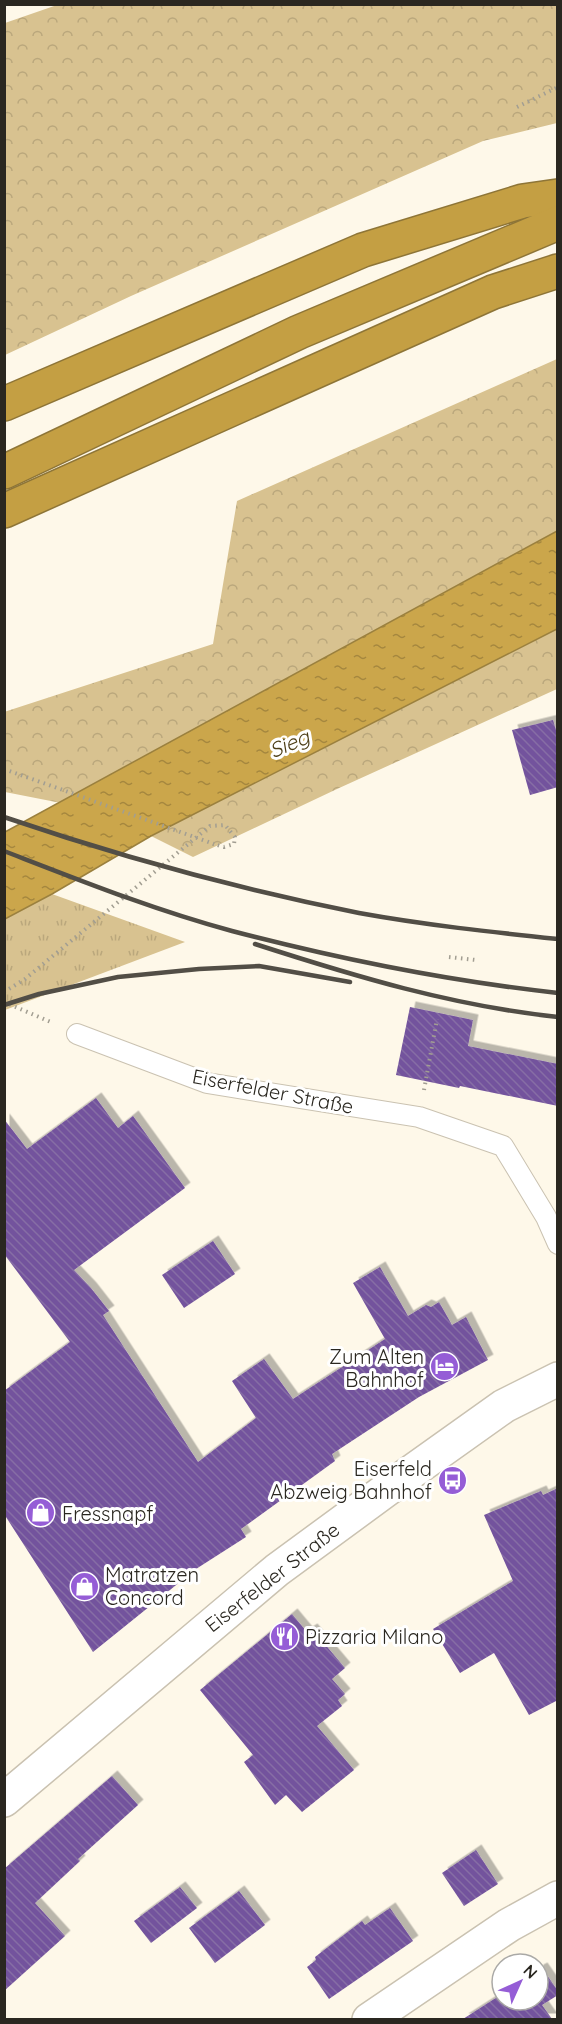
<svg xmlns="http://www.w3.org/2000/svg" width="562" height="2024" viewBox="0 0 562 2024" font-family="Quicksand,sans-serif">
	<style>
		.grass { fill: url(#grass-tufts) }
		.forest { fill: url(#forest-crowns) }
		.water { fill: url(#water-ripples); stroke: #9b803e; stroke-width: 1.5 }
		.building { fill: url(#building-back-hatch); filter: url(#shadow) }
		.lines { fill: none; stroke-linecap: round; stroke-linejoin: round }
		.lane-casing { stroke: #cac2b1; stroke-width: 22 }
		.street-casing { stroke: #cac2b1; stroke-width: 36 }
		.secondary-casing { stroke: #cac2b1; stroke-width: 36 }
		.highway-casing { stroke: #8e7537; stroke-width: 36 }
		.path { stroke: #a29e92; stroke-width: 4; stroke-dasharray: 1.5 4.5; stroke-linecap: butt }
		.lane { stroke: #fff; stroke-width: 20 }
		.street { stroke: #fff; stroke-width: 33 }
		.secondary { stroke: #fff; stroke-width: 33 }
		.highway { stroke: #c49f43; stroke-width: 33 }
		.rail { stroke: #524e46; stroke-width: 4.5 }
		.path-bridge { stroke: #a29e92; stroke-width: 4; stroke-dasharray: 1.5 4.5; stroke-linecap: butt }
		.labels { text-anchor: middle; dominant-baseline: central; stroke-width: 6; stroke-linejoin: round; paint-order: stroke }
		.street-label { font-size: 20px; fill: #2a2720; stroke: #fff }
		.poi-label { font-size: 20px; fill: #2a2720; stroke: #fff; text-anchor: start }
		.water-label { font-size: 21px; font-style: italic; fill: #4c3d16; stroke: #fff }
	</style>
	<defs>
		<pattern id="grass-tufts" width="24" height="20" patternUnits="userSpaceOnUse" patternTransform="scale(1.5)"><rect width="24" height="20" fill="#d8c290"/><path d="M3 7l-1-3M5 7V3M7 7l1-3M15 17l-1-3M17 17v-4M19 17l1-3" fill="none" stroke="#baa77c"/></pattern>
		<pattern id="forest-crowns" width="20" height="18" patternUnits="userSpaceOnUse" patternTransform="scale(1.5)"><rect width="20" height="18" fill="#d8c290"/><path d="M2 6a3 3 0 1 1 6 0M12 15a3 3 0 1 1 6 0" fill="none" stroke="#baa77c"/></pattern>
		<pattern id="water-ripples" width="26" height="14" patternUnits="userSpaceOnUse" patternTransform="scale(1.5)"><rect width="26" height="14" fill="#cba64b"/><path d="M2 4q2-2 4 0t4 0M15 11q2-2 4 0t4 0" fill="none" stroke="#a5873e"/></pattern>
		<pattern id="building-back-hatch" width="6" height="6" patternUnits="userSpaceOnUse" patternTransform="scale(1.5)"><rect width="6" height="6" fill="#73539d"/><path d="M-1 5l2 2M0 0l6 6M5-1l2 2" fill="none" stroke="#866ea5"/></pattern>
		<filter id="shadow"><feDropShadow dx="5.5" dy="-5.5" stdDeviation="0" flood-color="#0004"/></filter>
	</defs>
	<rect width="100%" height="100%" fill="#fef8e9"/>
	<!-- grass -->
	<polygon class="grass" points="52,894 185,942 5,1010 5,919"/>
	<!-- forest -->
	<g class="forest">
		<polygon points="57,5 557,5 557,123 483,141 131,296 5,355 5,23"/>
		<polygon points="557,359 557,531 61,803 5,792 4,712 213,644 237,501"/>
		<polygon points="557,629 557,689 337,789 193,857 151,836"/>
	</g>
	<!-- water -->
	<polygon class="water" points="557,531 557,629 151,836 52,894 5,919 5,832"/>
	<!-- building -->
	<g class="building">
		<polygon points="553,720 558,737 558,787 530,795 512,730"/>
		<polygon points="410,1007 473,1020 468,1046 558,1064 558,1106 460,1086 459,1088 396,1075"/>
		<polygon points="96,1098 118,1128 133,1116 185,1188 74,1270 91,1288 109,1311 103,1315 198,1462 256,1418 232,1381 264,1359 293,1399 385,1339 353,1283 380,1267 408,1316 426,1305 431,1307 439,1302 452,1325 466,1317 488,1360 419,1397 332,1454 335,1461 241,1529 246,1537 196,1569 93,1652 4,1514 4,1391 70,1342 4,1254 4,1119 27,1149"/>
		<polygon points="213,1241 235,1274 184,1308 162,1275"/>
		<polygon points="558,1488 558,1700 529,1715 494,1653 460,1673 433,1629 513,1581 484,1515 541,1491 543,1495"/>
		<polygon points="292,1614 307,1632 312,1629 345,1668 332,1679 345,1694 338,1700 342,1706 317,1726 354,1770 302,1812 286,1795 275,1805 244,1762 253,1755 200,1690"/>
		<polygon points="112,1776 138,1805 78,1859 80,1861 35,1903 65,1936 4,1991 4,1869"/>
		<polygon points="476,1850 498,1884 464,1906 442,1873"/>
		<polygon points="180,1887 197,1908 151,1943 134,1921"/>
		<polygon points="239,1891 265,1925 215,1963 189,1928"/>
		<polygon points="390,1908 413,1941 329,1999 307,1967 316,1960 315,1957 362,1921 365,1925"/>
		<polygon points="542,1968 558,1991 558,1995 542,2005 552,2019 463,2019 502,1994 502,2000 538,2000 538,1970"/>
	</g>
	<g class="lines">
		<defs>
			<polyline id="lane" points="77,1034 207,1083 419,1117 503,1146 546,1217 558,1244"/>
			<polyline id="street" points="369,2020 509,1925 558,1898"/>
			<polyline id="secondary" points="4,1800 277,1570 386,1490 504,1406 558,1379"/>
			<g id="highway">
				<polyline points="4,404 363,250 523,201 558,196"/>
				<polyline points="4,472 299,332 558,223"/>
				<polyline points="4,511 493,292 558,271"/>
			</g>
		</defs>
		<!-- lane casing -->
		<use href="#lane" class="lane-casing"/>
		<!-- street casing -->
		<use href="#street" class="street-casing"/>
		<!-- secondary casing -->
		<use href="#secondary" class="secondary-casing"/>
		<!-- highway casing -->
		<use href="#highway" class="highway-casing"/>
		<!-- path -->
		<g class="path">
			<polyline points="517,107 558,87"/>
			<polyline points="449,957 476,960"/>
			<polyline points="4,992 25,979 210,826 225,825 235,837 234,844 224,847 214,844"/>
			<polyline points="4,1002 53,1023"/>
			<polyline points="424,1090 437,1019"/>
		</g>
		<!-- lane -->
		<use href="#lane" class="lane"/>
		<!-- street -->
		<use href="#street" class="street"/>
		<!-- secondary -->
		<use href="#secondary" class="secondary"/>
		<!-- highway -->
		<use href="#highway" class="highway"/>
		<!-- rail -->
		<g class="rail">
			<path d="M4,817C121,857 239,889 359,913C425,925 491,932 558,939"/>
			<path d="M4,851C79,880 154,910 232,931C339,959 448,981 558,993"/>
			<path d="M255,944C354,976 453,1006 558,1017"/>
			<polyline points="4,1005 39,994 118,977 199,969 259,966 350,982"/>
		</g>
		<!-- path-bridge -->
		<polyline class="path-bridge" points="4,769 214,844"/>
	</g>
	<!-- icons -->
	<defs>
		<symbol id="hotel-disc" viewBox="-11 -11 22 22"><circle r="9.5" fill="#955dd6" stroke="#fff"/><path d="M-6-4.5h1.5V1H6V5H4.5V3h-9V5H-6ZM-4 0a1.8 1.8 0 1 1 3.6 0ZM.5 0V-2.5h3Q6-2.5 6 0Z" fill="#fff"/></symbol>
		<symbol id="bus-disc" viewBox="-11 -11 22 22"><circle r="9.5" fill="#955dd6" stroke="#fff"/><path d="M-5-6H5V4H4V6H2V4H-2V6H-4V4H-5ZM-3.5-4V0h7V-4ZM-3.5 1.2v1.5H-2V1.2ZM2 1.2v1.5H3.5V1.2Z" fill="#fff"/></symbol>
		<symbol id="shop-disc" viewBox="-11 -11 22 22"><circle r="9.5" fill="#955dd6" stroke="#fff"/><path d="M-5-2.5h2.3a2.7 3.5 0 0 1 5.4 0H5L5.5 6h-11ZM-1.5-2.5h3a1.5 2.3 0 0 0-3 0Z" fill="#fff"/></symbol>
		<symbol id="restaurant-disc" viewBox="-11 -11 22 22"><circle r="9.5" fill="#955dd6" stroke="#fff"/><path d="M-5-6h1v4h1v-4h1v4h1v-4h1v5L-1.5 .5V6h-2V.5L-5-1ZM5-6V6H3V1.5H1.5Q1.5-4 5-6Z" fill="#fff"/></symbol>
	</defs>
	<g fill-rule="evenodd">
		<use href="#hotel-disc" x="428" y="1350" width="33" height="33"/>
		<use href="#bus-disc" x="436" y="1464" width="33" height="33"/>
		<use href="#shop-disc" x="24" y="1496" width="33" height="33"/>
		<use href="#shop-disc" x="68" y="1570" width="33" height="33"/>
		<use href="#restaurant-disc" x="268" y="1620" width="33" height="33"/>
	</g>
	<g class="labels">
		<!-- street labels -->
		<g class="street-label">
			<text transform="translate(273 1091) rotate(11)">Eiserfelder Straße</text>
			<text transform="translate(272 1577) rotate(-38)">Eiserfelder Straße</text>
		</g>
		<!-- poi labels -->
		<g class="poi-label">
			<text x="424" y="1356" text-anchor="end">Zum Alten<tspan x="424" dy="23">Bahnhof</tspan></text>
			<text x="432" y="1468" text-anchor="end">Eiserfeld<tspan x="432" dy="23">Abzweig Bahnhof</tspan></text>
			<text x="62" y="1513">Fressnapf</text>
			<text x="105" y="1574">Matratzen<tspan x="105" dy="23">Concord</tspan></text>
			<text x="305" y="1636">Pizzaria Milano</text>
		</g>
		<!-- water labels -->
		<g class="water-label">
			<text transform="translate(289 743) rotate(-23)">Sieg</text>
		</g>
	</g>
	<!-- border -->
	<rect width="562" height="2024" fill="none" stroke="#2a2720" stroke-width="12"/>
	<!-- north arrow -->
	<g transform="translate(520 1982) rotate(45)"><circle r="28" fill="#ffffff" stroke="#aaa9a6" stroke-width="1.5"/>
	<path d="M0-4.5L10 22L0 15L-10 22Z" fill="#955dd6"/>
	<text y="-9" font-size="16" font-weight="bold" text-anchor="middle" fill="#2a2720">N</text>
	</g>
</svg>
